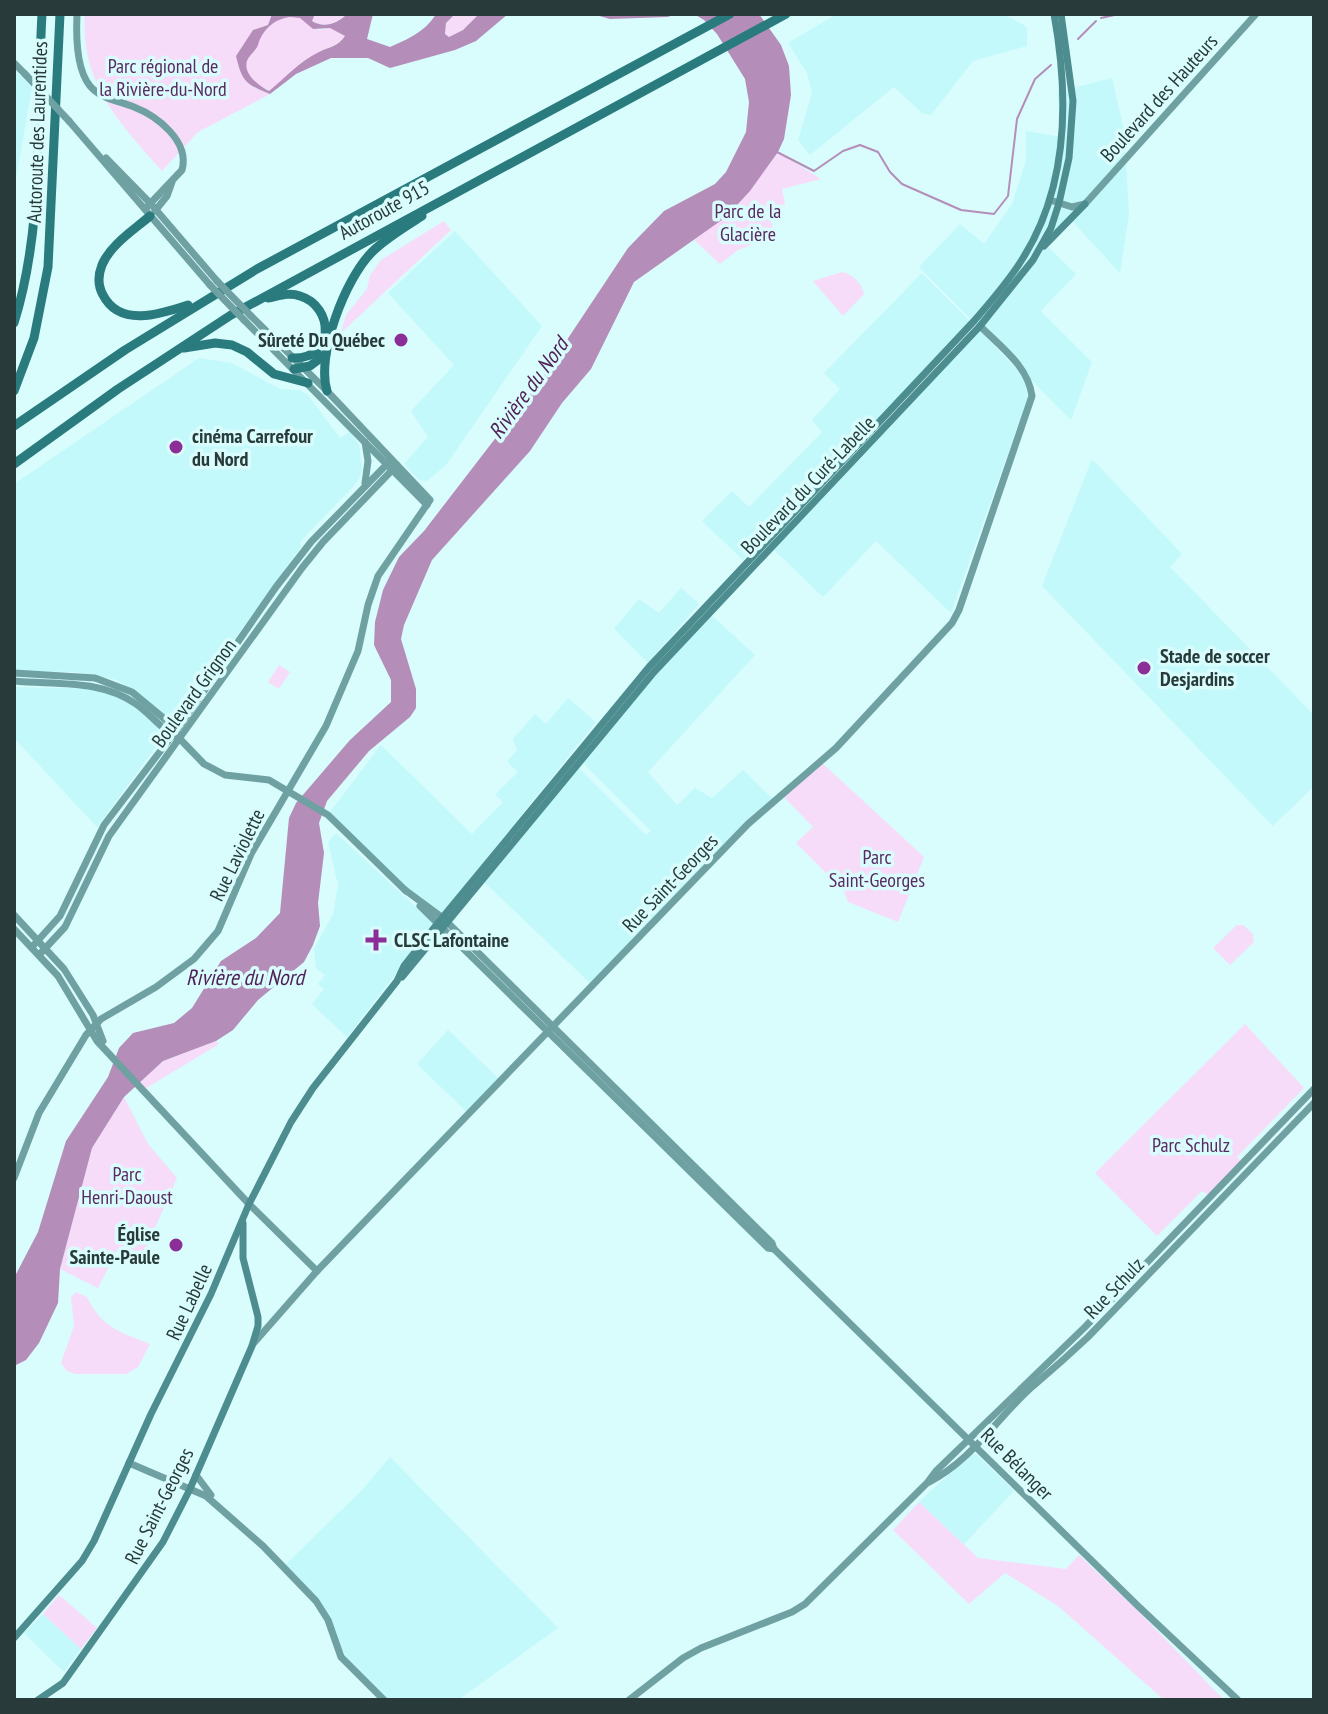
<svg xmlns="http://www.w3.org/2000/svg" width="1328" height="1714" viewBox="0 0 1328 1714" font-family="'PT Sans Narrow',sans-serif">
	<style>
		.built { fill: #c3f9fb }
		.green { fill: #f7dcfa }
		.water { fill: #b48db9; fill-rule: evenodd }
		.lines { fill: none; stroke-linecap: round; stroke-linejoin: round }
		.stream { stroke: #b48db9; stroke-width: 2 }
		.secondary { stroke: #70a1a2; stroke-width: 7 }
		.primary { stroke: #4d8d8f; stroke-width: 7 }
		.highway { stroke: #297b7e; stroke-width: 9 }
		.secondary-bridge { stroke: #70a1a2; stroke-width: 7 }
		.poi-dot { fill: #8b2e98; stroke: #d9fcfd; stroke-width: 3 }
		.labels { text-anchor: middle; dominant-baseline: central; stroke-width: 7; stroke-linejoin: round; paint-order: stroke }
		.park-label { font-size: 20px; fill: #5a2a61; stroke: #d9fcfd }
		.street-label { font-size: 20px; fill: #283a3a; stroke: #d9fcfd }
		.poi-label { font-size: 20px; font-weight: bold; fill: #283a3a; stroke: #d9fcfd; text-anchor: start }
		.water-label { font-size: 22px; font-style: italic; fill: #4f1f56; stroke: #d9fcfd }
	</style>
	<rect width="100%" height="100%" fill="#d9fcfd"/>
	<!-- built -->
	<g class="built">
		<polygon points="837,14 1004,14 1027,27 1027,46 973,61 931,115 922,113 894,87 810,155 798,140 812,93 807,73 788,43"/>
		<polygon points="14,69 32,88 14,190"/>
		<polygon points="1112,78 1124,130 1129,214 1120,273 1072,221 1046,245 1076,274 1041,311 1092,362 1071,420 919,267 960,224 984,244 1012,204 1026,161 1026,131 1062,137 1057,92"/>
		<polygon points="455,231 542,326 446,465 427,481 419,480 404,464 428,437 411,411 454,365 388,293"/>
		<polygon points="922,273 971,322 743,560 702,521 732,491 749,507 822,432 812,420 840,389 824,373"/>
		<polygon points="979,329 1018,371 1025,383 1028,397 951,613 876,541 823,597 772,548"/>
		<polygon points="199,358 232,363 280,389 300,390 308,395 340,438 350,432 359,445 362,469 359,479 352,488 300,542 301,547 175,722 117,680 75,672 14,671 14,484"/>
		<polygon points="1092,459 1182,554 1170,567 1314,715 1314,786 1273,826 1042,586"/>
		<polygon points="681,588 699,604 648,663 614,629 639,599 659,613"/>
		<polygon points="709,613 755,655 648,772 677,805 695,788 712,798 743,770 773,799 752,815 590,983 484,882 578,767 646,835 651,831 583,763 655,673"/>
		<polygon points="14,687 107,689 130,701 166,733 97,827 14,738"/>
		<polygon points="568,698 596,722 442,914 407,888 330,812 381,745 472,834 503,802 495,795 518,772 507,762 517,750 513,739 535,714 546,724"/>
		<polygon points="336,833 434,924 347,1037 312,1004 324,989 318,984 325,975 316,968 314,949 333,914 338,885 328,842"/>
		<polygon points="448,1030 501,1081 469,1114 417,1064"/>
		<polygon points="971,1454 976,1454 1014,1491 963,1545 919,1502"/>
		<polygon points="390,1457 558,1628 458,1700 388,1700 346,1658 319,1599 285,1565 363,1489"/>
		<polygon points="43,1614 81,1649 64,1672 24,1633"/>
	</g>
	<!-- green -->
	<g class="green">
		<path d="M85,14H272L268,25L236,56L253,87L270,94L198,132L162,171C120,123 80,84 85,14Z"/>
		<path d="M315,14H347C337,23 324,29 312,21Z"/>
		<polygon points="455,14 479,14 463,30 449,37 445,34 446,23"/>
		<path d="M290,17L300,18L318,30L330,28L346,35C340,46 330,47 320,52C300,61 286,77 270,91C261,87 249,79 246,68C243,56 266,26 277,19C280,17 285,17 290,17Z"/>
		<path d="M778,152L821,179L782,189L785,204L768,210L775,236L738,250L720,264L694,240C733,211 750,191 778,152Z"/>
		<polygon points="444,221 451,230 341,333 346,315 367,289 370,275 381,260"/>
		<path d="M842,272C854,275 861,283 864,294L843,316L813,281Z"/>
		<polygon points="279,665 290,672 279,689 268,682"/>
		<polygon points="821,762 924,857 898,922 848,902 844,891 796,843 813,827 782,795"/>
		<polygon points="1237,925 1243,925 1253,934 1254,942 1230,965 1213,948"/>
		<polygon points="1245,1024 1304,1088 1237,1157 1241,1161 1208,1195 1202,1191 1157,1236 1095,1173"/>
		<polygon points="216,1041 219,1044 143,1090 137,1084 163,1061"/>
		<polygon points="124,1097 148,1144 177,1178 141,1259 118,1249 98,1288 60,1269 92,1148"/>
		<path d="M76,1292L87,1297C102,1328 120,1332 150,1344L138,1367L126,1374H75L67,1371L61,1363L74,1326L71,1297Z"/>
		<polygon points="919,1502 978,1558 1066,1569 1079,1555 1137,1610 1224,1700 1164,1700 1058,1606 1005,1573 969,1604 893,1530"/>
		<polygon points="59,1595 97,1628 81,1649 43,1614"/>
	</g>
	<!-- water -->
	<g class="water">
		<path d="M272,14H315L312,21C324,29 338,23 347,14H373L367,39L390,47C408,39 425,32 436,14H455L446,23L445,34L449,37L463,30L479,14H508L476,41L455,50L390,68L368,58H331L296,74L270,94C245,84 242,81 236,56L253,30L268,25ZM290,17L300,18L313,29L330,28L345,36C339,46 329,47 319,52C300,61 285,78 269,91C259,86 243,74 247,61C249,55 256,51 258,45C262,31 273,19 290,17Z"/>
		<polygon points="592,14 675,14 668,17 610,19"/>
		<polygon points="694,14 759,14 781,45 789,66 791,95 784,139 778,152 750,191 726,217 634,282 591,369 562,403 530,451 432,560 404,625 401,639 416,689 416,708 410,717 369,751 327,801 319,823 324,853 318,903 320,926 313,945 304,962 258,1000 233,1030 216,1041 163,1061 124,1097 92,1148 60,1269 58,1303 39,1343 26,1360 14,1366 14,1278 38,1232 66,1141 108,1077 119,1048 133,1033 174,1023 192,1008 221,961 256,938 280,913 289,818 296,803 350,740 391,702 391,680 374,645 375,622 383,590 399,557 424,531 541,379 628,248 664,211 715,184 726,172 746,132 749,102 745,79 717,34 704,20"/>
	</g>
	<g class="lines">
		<!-- stream -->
		<g class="stream">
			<polyline points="1101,18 1119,14"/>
			<polyline points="1078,39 1096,21"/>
			<polyline points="777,152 814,171 843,151 860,145 878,152 890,172 902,184 961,210 994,214 1008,196 1017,119 1035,79 1051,65"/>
		</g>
		<!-- secondary -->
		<g class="secondary">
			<path d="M77,14C76,35 76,69 90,86C101,99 119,101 134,107C157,116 190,141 182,170L145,209"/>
			<polyline points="14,63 25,74"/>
			<polyline points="69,121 210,285"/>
			<polyline points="106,158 151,204 217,281"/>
			<polyline points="1050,200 1072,207 1085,204 1256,14"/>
			<polyline points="155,211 167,196 172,182"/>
			<polyline points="244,320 427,505"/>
			<polyline points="365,442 368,461 365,483"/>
			<polyline points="14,673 95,678 132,692 172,725 180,739 204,764 225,775 269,780 328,815 406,891"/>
			<path d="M14,681C55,685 101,679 136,704C150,714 161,728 175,737"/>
			<polyline points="405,890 443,918 772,1243 774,1249 1138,1606 1238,1700"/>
			<polyline points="420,906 768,1248 774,1249"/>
			<polyline points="14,915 64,969 93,1015 103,1041"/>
			<polyline points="14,929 58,976 97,1041 249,1204 317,1271"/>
			<polyline points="32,947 60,916 104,825 181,724 276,587 311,542 391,460"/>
			<polyline points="39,955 65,927 109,836 302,568 323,542 397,465"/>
			<polyline points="14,1178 39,1113 86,1035 101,1019 156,987 194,959 218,931 251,854 326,726 358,651 368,605 378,576 430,500 327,391 251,316"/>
			<path d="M253,1344L317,1271L748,824L836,748L952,623L959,610L1032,396C1028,366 1001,347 980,326"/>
			<polyline points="129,1463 206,1496 263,1546 316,1601 328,1620 341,1657 384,1700"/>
			<polyline points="196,1475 211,1495"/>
			<path d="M929,1482C971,1461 998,1417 1033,1386C1052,1370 1070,1354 1088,1337L1314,1103"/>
			<polyline points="629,1700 683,1658 701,1648 792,1612 805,1604 927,1483 936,1471 1085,1327 1314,1089"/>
		</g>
		<!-- primary -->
		<g class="primary">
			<polyline points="1044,246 1085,204"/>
			<polyline points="402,977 654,672 980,326 1033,260 1051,228 1059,203 1069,158 1073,101 1061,14"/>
			<path d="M14,1638L82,1561L94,1541L151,1414L211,1294L249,1204L291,1122L313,1088L397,981L404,966L438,923L649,667L974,321C992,300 1009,281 1023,258C1069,185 1069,96 1054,14"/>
			<polyline points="38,1700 63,1683 163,1542 189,1491 252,1346 258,1326 258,1317 243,1258 243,1223"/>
		</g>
		<!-- highway -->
		<g class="highway">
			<path d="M150,216C135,229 110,245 102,265C98,275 98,286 103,295C120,328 161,314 188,305"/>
			<path d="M268,298C279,296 289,292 300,296C334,306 336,360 292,358"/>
			<path d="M14,323C45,224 36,116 42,14"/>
			<polyline points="184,348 215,343 232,345 247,352 274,374 308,383"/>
			<polyline points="294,369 310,366 326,354"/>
			<polyline points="14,391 34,338 48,267 60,14"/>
			<path d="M327,391C316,355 345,279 372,252C386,238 405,227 422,216"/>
			<polyline points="14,426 125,350 257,269 730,14"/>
			<polyline points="14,464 118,389 231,315 786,14"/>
		</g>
		<!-- secondary-bridge -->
		<g class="secondary-bridge">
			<polyline points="25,74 69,121"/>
			<polyline points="217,281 251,316"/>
			<polyline points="210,285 244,320"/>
		</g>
	</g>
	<!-- markers -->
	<g class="poi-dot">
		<circle cx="401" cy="340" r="8"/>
		<circle cx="176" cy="447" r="8"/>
		<circle cx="1144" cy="668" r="8"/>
		<path d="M372 928h8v8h8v8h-8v8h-8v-8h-8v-8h8z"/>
		<circle cx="176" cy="1245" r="8"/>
	</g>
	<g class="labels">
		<!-- park labels -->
		<g class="park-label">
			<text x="163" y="66">Parc régional de<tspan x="163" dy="23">la Rivière-du-Nord</tspan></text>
			<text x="748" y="211">Parc de la<tspan x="748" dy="23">Glacière</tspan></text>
			<text x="877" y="857">Parc<tspan x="877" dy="23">Saint-Georges</tspan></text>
			<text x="1191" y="1145">Parc Schulz</text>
			<text x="127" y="1174">Parc<tspan x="127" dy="23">Henri-Daoust</tspan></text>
		</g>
		<!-- street labels -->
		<g class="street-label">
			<text transform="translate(1159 98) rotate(-48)">Boulevard des Hauteurs</text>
			<text transform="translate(37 132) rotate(-88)">Autoroute des Laurentides</text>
			<text transform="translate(384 210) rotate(-29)">Autoroute 915</text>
			<text transform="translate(808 485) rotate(-46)">Boulevard du Curé-Labelle</text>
			<text transform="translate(194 693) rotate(-54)">Boulevard Grignon</text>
			<text transform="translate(237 855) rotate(-64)">Rue Laviolette</text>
			<text transform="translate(670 883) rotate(-46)">Rue Saint-Georges</text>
			<text transform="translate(1114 1288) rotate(-46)">Rue Schulz</text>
			<text transform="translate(189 1302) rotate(-65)">Rue Labelle</text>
			<text transform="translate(1017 1464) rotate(45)">Rue Bélanger</text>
			<text transform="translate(159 1506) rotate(-63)">Rue Saint-Georges</text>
		</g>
		<!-- poi labels -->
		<g class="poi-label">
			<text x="385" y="340" text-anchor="end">Sûreté Du Québec</text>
			<text x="192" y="436">cinéma Carrefour<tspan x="192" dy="23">du Nord</tspan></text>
			<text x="1160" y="656">Stade de soccer<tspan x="1160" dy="23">Desjardins</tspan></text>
			<text x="394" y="940">CLSC Lafontaine</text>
			<text x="160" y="1234" text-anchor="end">Église<tspan x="160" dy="23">Sainte-Paule</tspan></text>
		</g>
		<!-- water labels -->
		<g class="water-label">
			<text transform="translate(528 388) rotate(-54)">Rivière du Nord</text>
			<text x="245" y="977">Rivière du Nord</text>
		</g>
	</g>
	<!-- border -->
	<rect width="1328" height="1714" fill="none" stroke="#283a3a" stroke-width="32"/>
</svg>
